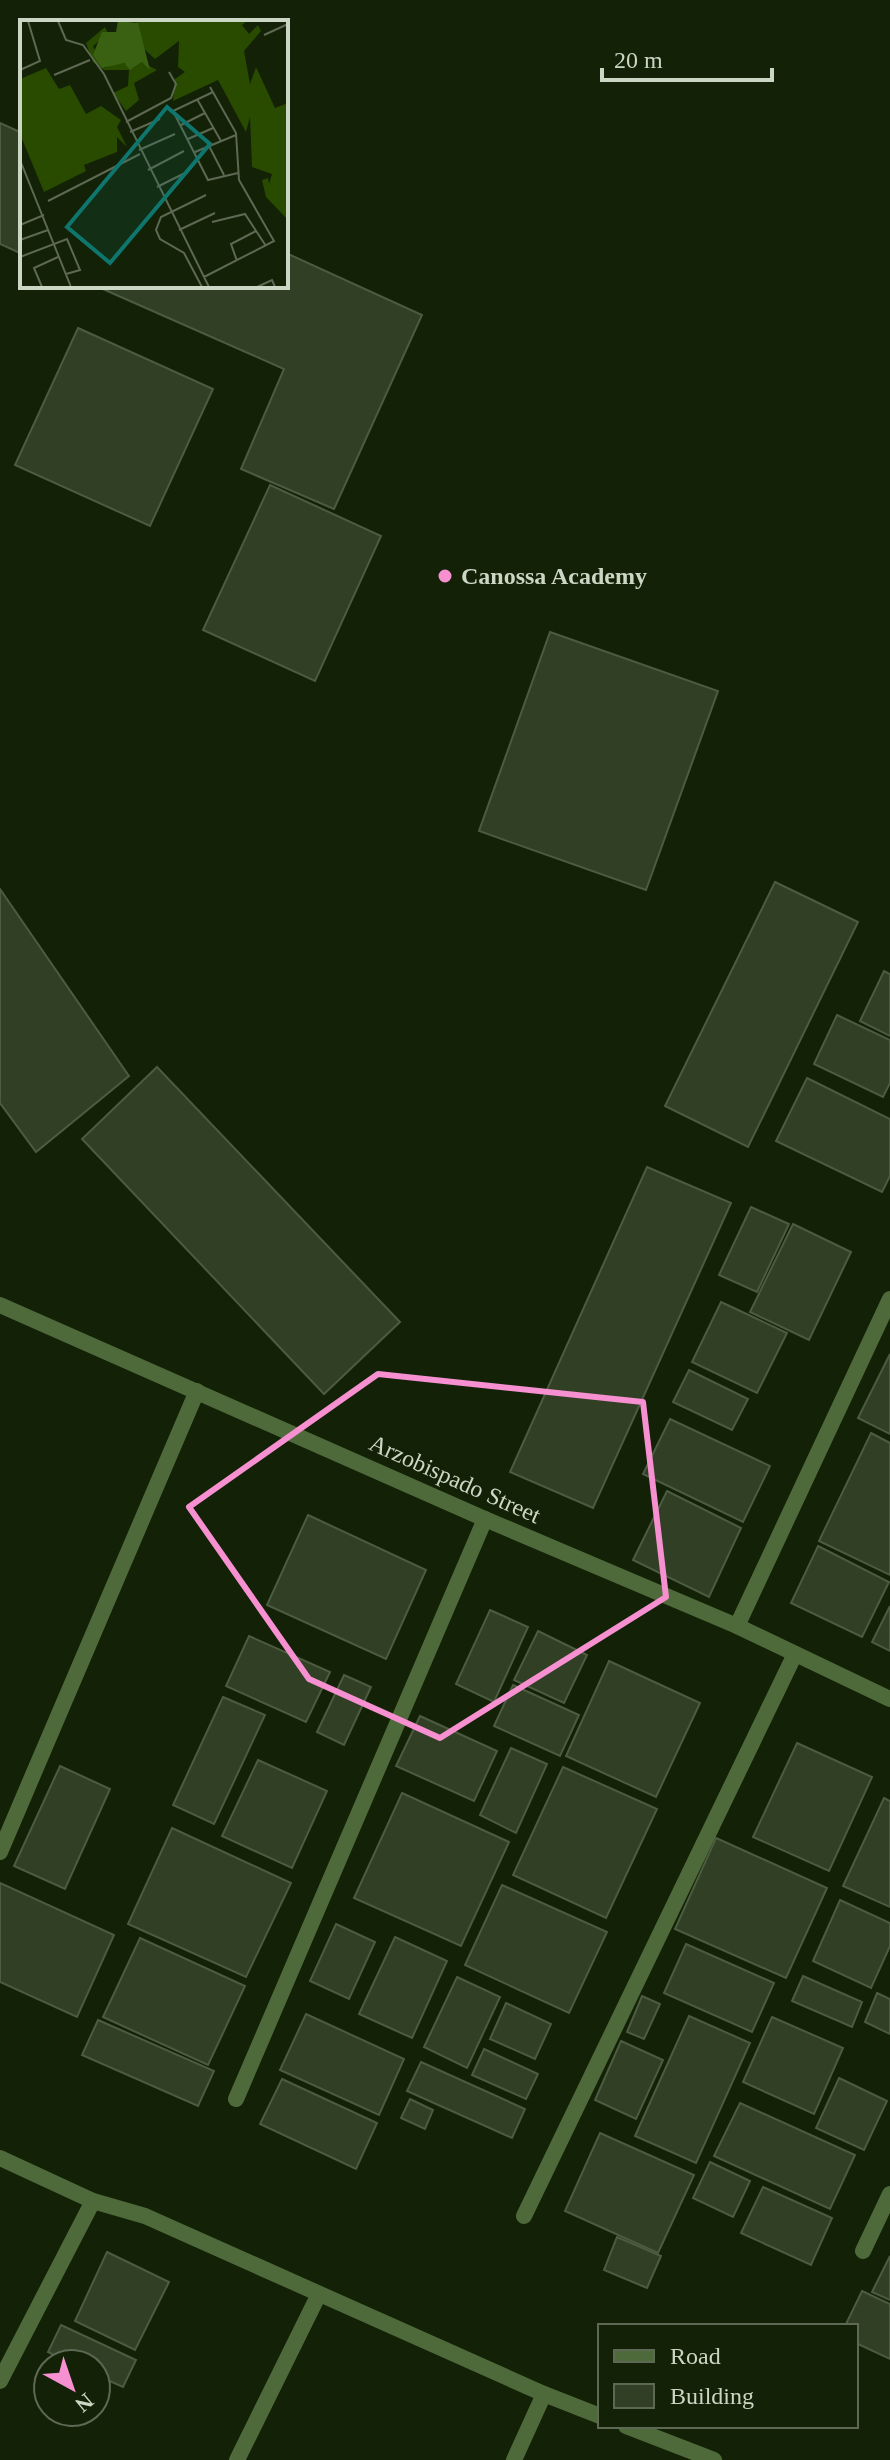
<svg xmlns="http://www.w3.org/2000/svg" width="890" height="2460" viewBox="0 0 890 2460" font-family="'Times New Roman',serif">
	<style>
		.building { fill: #314025; stroke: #4b5c40; stroke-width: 2 }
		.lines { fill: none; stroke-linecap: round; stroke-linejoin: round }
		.minor { stroke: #4f6a3a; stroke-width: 16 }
		.marked { fill: none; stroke: #f690d0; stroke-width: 6; stroke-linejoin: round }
		.poi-dot { fill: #f690d0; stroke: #132107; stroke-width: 3 }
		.labels { text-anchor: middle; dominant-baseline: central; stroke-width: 6; stroke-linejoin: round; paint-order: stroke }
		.poi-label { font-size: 24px; font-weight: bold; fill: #ccd6c5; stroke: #132107; text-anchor: start }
		.street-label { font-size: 24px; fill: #ccd6c5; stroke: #132107 }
		.inset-road { fill: none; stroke: #5d6953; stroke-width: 2 }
		.view { fill: #0f766e; fill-opacity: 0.15; stroke: #0f766e; stroke-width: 4 }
		.inset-edge { fill: none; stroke: #ccd6c5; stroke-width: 4 }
	</style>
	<rect width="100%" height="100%" fill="#132107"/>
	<!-- building -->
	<g class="building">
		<polygon points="0,123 22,133 22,254 0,244"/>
		<polygon points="286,253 422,315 334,509 241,469 284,369 96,286 286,286"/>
		<polygon points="78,328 213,389 150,526 15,465"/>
		<polygon points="270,485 381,536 315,681 203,630"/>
		<polygon points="550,632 718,691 646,890 479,831"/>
		<polygon points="775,882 858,922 748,1147 665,1106"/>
		<polygon points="0,889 129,1076 36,1152 0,1103"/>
		<polygon points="884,971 890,974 890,1036 860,1021"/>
		<polygon points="837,1015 890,1040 890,1083 883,1097 814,1064"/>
		<polygon points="157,1067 400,1322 324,1394 82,1139"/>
		<polygon points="807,1078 890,1119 890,1176 882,1192 776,1141"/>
		<polygon points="647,1167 731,1203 593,1508 510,1472"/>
		<polygon points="751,1207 789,1224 757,1292 719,1275"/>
		<polygon points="793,1224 851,1252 809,1340 750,1312"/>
		<polygon points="721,1302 787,1333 757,1393 692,1362"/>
		<polygon points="890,1354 890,1434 858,1418"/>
		<polygon points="689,1370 748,1399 732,1430 673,1402"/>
		<polygon points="670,1419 770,1466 743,1522 643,1474"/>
		<polygon points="871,1433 890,1443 890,1575 819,1541"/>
		<polygon points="667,1491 741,1528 709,1597 633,1560"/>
		<polygon points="308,1515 426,1570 386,1659 267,1605"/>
		<polygon points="818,1546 889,1582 862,1637 791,1603"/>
		<polygon points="890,1606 890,1651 872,1642"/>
		<polygon points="490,1610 528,1627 494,1702 456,1684"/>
		<polygon points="538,1631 587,1655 564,1703 514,1680"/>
		<polygon points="249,1636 330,1672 306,1722 226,1686"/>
		<polygon points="609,1661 700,1703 656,1797 566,1756"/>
		<polygon points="344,1675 371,1687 344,1745 317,1732"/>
		<polygon points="513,1685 579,1715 560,1756 494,1726"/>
		<polygon points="223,1697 265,1715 214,1824 173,1805"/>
		<polygon points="420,1716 497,1751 474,1801 396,1766"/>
		<polygon points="797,1743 872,1777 829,1871 753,1837"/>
		<polygon points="511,1748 547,1764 516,1833 480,1815"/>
		<polygon points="258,1760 327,1791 292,1868 222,1836"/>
		<polygon points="60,1766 110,1789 65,1889 14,1866"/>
		<polygon points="563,1767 657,1809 606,1918 513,1875"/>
		<polygon points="402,1793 509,1842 461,1946 354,1898"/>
		<polygon points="884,1798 890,1801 890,1907 843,1886"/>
		<polygon points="172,1828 291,1883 246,1977 128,1924"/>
		<polygon points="716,1838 827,1888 786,1978 675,1929"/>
		<polygon points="0,1883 114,1935 77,2017 0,1982"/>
		<polygon points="502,1885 607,1932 569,2013 465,1965"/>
		<polygon points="840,1900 890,1923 890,1946 871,1988 813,1961"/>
		<polygon points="336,1924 375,1942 349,1999 310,1981"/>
		<polygon points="395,1937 447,1961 412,2038 359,2014"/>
		<polygon points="140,1938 245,1986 208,2065 103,2017"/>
		<polygon points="686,1944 774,1983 752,2032 664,1993"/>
		<polygon points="803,1976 862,2002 852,2027 792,2001"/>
		<polygon points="457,1977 500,1997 467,2068 424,2047"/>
		<polygon points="877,1993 890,1999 890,2034 865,2022"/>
		<polygon points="642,1996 660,2004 644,2039 627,2032"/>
		<polygon points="506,2003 551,2024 535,2059 490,2039"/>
		<polygon points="306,2014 404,2059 379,2115 280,2070"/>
		<polygon points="689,2016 750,2043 696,2163 635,2136"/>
		<polygon points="772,2017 843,2048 814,2114 743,2082"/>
		<polygon points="98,2020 214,2071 198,2106 82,2055"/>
		<polygon points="621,2041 663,2060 636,2119 595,2100"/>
		<polygon points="484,2049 538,2074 526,2099 472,2075"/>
		<polygon points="421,2062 525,2109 512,2138 407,2091"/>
		<polygon points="839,2078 887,2101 864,2150 816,2128"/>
		<polygon points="282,2079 377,2123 356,2169 260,2124"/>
		<polygon points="410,2099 433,2110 425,2129 401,2118"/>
		<polygon points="740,2103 855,2155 830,2209 714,2156"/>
		<polygon points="600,2133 694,2175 658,2253 565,2211"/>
		<polygon points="710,2162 750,2181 733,2217 693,2198"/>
		<polygon points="763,2187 832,2218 811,2265 741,2233"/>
		<polygon points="617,2237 661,2256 647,2288 604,2270"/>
		<polygon points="107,2252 169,2282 135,2350 75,2321"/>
		<polygon points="890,2256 890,2300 872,2292"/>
		<polygon points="862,2291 890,2304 890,2359 856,2343 856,2326 845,2326"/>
		<polygon points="61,2325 136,2360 123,2387 96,2375 96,2364 73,2364 48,2352"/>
	</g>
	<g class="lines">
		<!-- minor -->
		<g class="minor">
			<polyline points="0,1305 485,1519 737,1626 890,1699"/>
			<polyline points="737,1626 890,1299"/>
			<polyline points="0,1852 197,1391"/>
			<polyline points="236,2099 485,1519"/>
			<polyline points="0,2158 93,2201 145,2216 544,2394 600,2416"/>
			<polyline points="524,2216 795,1654"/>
			<polyline points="863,2251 890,2194"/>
			<polyline points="0,2381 93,2201"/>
			<polyline points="626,2426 714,2460"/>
			<polyline points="237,2460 319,2294"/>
			<polyline points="514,2460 544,2394"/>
		</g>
	</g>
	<!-- marked area -->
	<path class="marked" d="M378,1374L643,1402L666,1597L440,1738L309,1679L189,1507Z"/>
	<!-- markers -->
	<circle class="poi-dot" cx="445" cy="576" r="8"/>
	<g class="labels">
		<!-- poi labels -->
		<g class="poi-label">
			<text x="461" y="576">Canossa Academy</text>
		</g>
		<!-- street labels -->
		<g class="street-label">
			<text transform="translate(455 1479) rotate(24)">Arzobispado Street</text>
		</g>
	</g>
	<!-- overview -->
	<g transform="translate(20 20)">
		<rect width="268" height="268" fill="#132107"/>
		<path d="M116,1H227L222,5L229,14L238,5L241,11L224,31L230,64L236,47L255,88L268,83V200L246,177L242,160L248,158L249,164L252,154L232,147L230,97L226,112L198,60L153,81L155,59L165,52L158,47L159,21L135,39L123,28ZM85,7L88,14L73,26L84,48L101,42L113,48L122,42L137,50L114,63L119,80L106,91L93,73L108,66L109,50H84L73,42L66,23ZM26,48L39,69L50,65L66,94L81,86L101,100L97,107L107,127L97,117V132L64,145L66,151L24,172L0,114V59Z" fill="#284b00"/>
		<path d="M98,1L118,3L130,50L122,42L110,50L104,43L82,48L73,35L82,12H96Z" fill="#3a6112"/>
		<path class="inset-road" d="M38,1L46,20L63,25L84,54L189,267M244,15L268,4M0,50L20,41L8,1M34,55L70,40M193,72L153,91L188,160L218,153M177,79L201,121M106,102L151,78L156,64L149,52M161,105L185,93M110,112L140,99M168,119L193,108M189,126L204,155M119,130L155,114M175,132L216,115M0,140L51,267M128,150L164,131M137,167L167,152M28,181L120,134M192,202L225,194L246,226M0,205L24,195M159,210L195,193M0,220L28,210M0,237L47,219L60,250L46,254M217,241L211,224L236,211M184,257L254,221L219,160L216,113L190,67M22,267L14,248L38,237M182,267L164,233L140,219L136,210L141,197L186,175M237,267L252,260L255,267"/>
		<path class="view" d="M147,87L190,124L90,243L47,207Z"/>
		<rect width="268" height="268" class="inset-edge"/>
	</g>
	<!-- legend -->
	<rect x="598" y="2324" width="260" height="104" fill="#132107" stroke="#5d6953" stroke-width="2"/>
	<rect x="614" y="2350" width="40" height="12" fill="#4f6a3a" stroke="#5d6953" stroke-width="2"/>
	<text x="670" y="2364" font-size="24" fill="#ccd6c5">Road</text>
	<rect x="614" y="2384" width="40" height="24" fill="#314025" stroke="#5d6953" stroke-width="2"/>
	<text x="670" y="2404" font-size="24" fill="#ccd6c5">Building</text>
	<!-- north arrow -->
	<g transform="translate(72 2388) rotate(140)"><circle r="38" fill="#132107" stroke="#5d6953" stroke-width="2"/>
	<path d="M0-6L14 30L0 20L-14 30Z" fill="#f690d0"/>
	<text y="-12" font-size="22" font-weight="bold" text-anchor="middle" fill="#ccd6c5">N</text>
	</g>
	<!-- scale -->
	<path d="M602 68v12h170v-12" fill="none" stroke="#ccd6c5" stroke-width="4"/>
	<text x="614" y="68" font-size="24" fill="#ccd6c5" stroke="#132107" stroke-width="6" paint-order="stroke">20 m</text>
</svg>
